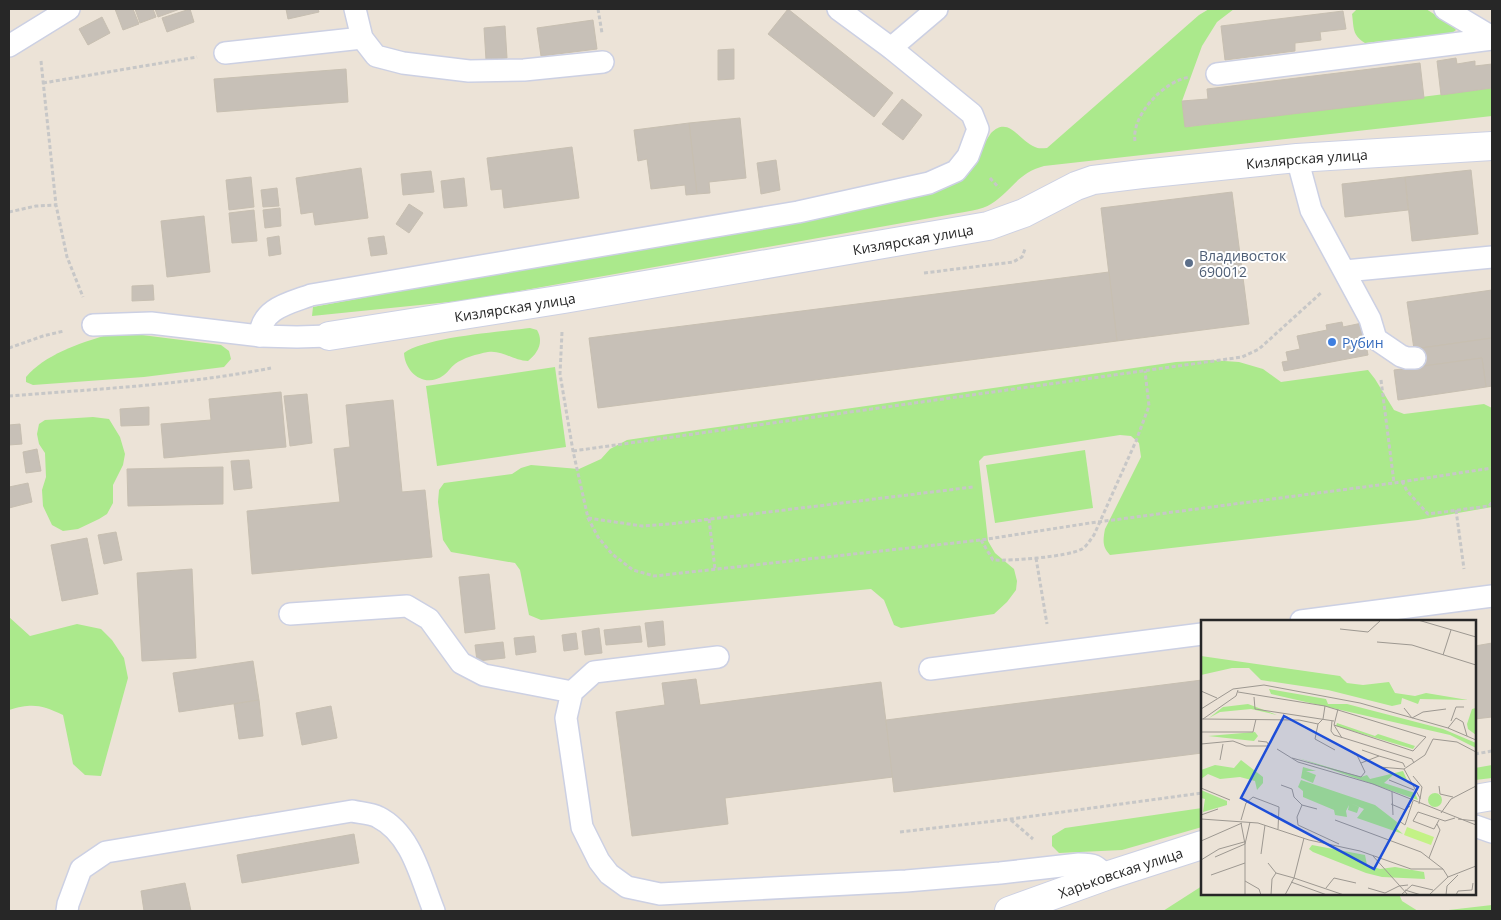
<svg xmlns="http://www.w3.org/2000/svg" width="1501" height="920" viewBox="0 0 1501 920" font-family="'Open Sans',sans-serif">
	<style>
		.green { fill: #abe98c }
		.building { fill: #c7c0b7; stroke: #c7bfb1 }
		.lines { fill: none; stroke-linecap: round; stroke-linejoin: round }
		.service-casing { stroke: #ccd0e3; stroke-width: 24 }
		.minor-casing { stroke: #ccd0e3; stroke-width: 30 }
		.secondary-casing { stroke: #ccd0e3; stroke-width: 30 }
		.path { stroke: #c7c7c7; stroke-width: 3; stroke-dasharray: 4 2.5; stroke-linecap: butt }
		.service { stroke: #fff; stroke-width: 21 }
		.minor { stroke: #fff; stroke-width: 28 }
		.secondary { stroke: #fff; stroke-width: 28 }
		.service-dot { fill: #5c6f8a; stroke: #fff; stroke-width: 2 }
		.shop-dot { fill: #3f7fe0; stroke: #fff; stroke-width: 2 }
		.labels { text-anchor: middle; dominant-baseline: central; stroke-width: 4; stroke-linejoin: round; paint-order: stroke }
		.street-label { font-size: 14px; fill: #272727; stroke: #fff }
		.service-label { font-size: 14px; fill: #4e5e75; stroke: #fff; text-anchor: start }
		.shop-label { font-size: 14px; fill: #366cbe; stroke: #fff; text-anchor: start }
		.inset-road { fill: none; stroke: #9d9891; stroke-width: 1 }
		.view { fill: #1d4ed8; fill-opacity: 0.15; stroke: #1d4ed8; stroke-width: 2.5 }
		.inset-edge { fill: none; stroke: #272727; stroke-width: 2.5 }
	</style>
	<rect width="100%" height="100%" fill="#ece3d7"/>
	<!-- green -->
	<g class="green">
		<path d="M1209,9H1234L1217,22L1202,46L1182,101L1186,127L1492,88V116L1044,166C1017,173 1012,191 991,204C983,210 963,212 953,214L469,300L312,316L313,307L672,241L963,176L991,133C1009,115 1019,141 1035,147C1038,149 1043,148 1047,148L1199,15Z"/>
		<path d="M1357,9H1426L1453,26L1456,30L1452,33L1365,43C1352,35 1354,28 1352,14Z"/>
		<path d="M530,328L537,330C544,342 538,353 528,361C514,361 503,350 488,352C477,354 463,358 455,364C451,367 448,372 444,375C425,389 405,373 404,353C426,337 500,332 530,328Z"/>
		<path d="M107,335H142L221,345L229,351L231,359L224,367L144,377L33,385L26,382V377C44,355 80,343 107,335Z"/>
		<path d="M1210,360L1239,362L1263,369L1281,382L1368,370L1375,379L1394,410L1404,414L1484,404L1492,408V507L1418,520L1110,555C1102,547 1103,540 1105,529L1141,457L1139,443L1131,436L1120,435L984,456L979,461L988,541L995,553L1014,569L1017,581L1016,590L1007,602L994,614L901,628L894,625L884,600L871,589L541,620L529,615L520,570L515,563L451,552L443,540L438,502L439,490L444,483L512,474L521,468L531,465L579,469L601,459L610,449L627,440L647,437L1176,362Z"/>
		<polygon points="555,367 566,447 437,466 426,386"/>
		<polygon points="93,417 109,419 120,437 125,454 123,465 113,485 113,503 107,514 99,519 78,529 63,531 52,525 43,506 42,490 46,477 45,453 39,444 37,434 39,424 45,420"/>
		<polygon points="1085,450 1093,508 995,523 986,465"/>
		<path d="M9,617L30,636L77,624L101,629L112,640L124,658L128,678L101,776L85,775L73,764L63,715C41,705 33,703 9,710Z"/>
		<polygon points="1492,765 1492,778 1475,780 1475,768"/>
		<polygon points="1202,808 1202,827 1122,850 1059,853 1052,846 1052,836 1065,828"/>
		<polygon points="1202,886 1202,894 1399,894 1402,901 1418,911 1163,911"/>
		<polygon points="1492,905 1492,911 1440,911"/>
	</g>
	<!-- building -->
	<g class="building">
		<polygon points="115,9 133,9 139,24 123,30"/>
		<polygon points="135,9 153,9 156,17 140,23"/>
		<polygon points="155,9 180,9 158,17"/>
		<polygon points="190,9 194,22 167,32 162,18"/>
		<polygon points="286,9 318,9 319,12 288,19"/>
		<polygon points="788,9 893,93 874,117 768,34"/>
		<polygon points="1343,11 1346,29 1320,32 1321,40 1295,43 1295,51 1225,60 1221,26"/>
		<polygon points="102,17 110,33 88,45 79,29"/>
		<polygon points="593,20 597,49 541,56 537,28"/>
		<polygon points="505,26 507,58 486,60 484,28"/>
		<polygon points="734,49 734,79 718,80 718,50"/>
		<polygon points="1456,58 1457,64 1475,61 1475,66 1492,64 1492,88 1441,95 1437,61"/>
		<polygon points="1420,63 1424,98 1185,127 1182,101 1208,99 1207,89"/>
		<polygon points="346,69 348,102 217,112 214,79"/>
		<polygon points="902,99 922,115 903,140 882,124"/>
		<polygon points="740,118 746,178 709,182 710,193 697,194 689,123"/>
		<polygon points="689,123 697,194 686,195 685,185 651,189 647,159 638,161 634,130"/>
		<polygon points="572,147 579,198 504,208 502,189 491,190 487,158"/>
		<polygon points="776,160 780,190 761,194 757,163"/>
		<polygon points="361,168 368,218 315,225 313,212 301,214 296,178"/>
		<polygon points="1471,170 1478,234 1412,241 1405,177"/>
		<polygon points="431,171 434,192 403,195 401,174"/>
		<polygon points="251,177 254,207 229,210 226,180"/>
		<polygon points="1405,177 1408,210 1345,217 1342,184"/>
		<polygon points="464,178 467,206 444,208 441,181"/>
		<polygon points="277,188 279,206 263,207 261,190"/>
		<polygon points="1232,192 1249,324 1117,341 1101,208"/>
		<polygon points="409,204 423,213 409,233 396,224"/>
		<polygon points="280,208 281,226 265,228 263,210"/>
		<polygon points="254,210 257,241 232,243 229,213"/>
		<polygon points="204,216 210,272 167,277 161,221"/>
		<polygon points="279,236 281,254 269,256 267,238"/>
		<polygon points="384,236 387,254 371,256 368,238"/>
		<polygon points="1109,272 1117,341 598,408 589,338"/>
		<polygon points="153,285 154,300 132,301 132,286"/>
		<polygon points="1492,290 1492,338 1414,349 1407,302"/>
		<polygon points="1342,322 1343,327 1362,323 1368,355 1284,371 1282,362 1288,361 1286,352 1300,349 1297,336 1327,330 1326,325"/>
		<polygon points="1492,338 1492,386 1486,387 1482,358 1417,367 1414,349"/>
		<polygon points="1482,358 1486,387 1398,400 1394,370"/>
		<polygon points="281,392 286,447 164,458 161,424 211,420 209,399"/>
		<polygon points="307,394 312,443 290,446 284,396"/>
		<polygon points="393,400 402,492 425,490 432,557 252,574 247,511 340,502 334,449 350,447 346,405"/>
		<polygon points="149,407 149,425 121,426 120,409"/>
		<polygon points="20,424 22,444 9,445 9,425"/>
		<polygon points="37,449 41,471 26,473 23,452"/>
		<polygon points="249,460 252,488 234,490 231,461"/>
		<polygon points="223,467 223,504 128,506 127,469"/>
		<polygon points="28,483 32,502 9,508 9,487"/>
		<polygon points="116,532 122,560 104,564 98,535"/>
		<polygon points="87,538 98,594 62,601 51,545"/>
		<polygon points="192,569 196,658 142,661 137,573"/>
		<polygon points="489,574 495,629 465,633 459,577"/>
		<polygon points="663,621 665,645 648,647 645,623"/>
		<polygon points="640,626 642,642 606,645 604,630"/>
		<polygon points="599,628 602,653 585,655 582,631"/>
		<polygon points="576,633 578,649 564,651 562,635"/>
		<polygon points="534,636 536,652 516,655 514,638"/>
		<polygon points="503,642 505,658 477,661 475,645"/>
		<polygon points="1492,643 1492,717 1475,719 1475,646"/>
		<polygon points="253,661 259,700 179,712 173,673"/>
		<polygon points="696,679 700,705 881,682 893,777 725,798 728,824 632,836 616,712 665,705 662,683"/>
		<polygon points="1202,680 1202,753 894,792 886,720"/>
		<polygon points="259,700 263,736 239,739 234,704"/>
		<polygon points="331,706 337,738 302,745 296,713"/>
		<polygon points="354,834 359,863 242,883 237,855"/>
		<polygon points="185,883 191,911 144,911 141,891"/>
	</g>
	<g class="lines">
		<defs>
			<g id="service">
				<polyline points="355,9 362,38 376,56 403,63 469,71 524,70 603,62"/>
				<polyline points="1445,9 1492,37"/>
				<polyline points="9,46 69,9"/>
				<polyline points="891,48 937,9"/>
				<polyline points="225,53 362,38"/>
				<polyline points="1217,74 1492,39"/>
				<polyline points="1297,158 1311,210 1370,319 1376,339 1401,356 1407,358 1415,358"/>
				<polyline points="1345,271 1492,257"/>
				<polyline points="93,325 151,323 260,336 297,337 329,336"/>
				<path d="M260,336C261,308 290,303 311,295L798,212L929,183L956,171L968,156L978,129L972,114L891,48L838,9"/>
				<polyline points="290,614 407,606 429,619 461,663 484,675 572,692"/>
				<polyline points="1301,621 1492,596"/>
				<path d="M718,657L594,672L572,692L566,718L582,827L599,861L609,874L627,887L660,894L906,881L1000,873L1079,864C1094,864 1096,865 1106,876"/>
				<polyline points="930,669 1202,634"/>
				<polyline points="1475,826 1492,832"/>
				<path d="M67,911L68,904L81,869L106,852L352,811C360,813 371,813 378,817C412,834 421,879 434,911"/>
			</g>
			<g id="minor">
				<path id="s1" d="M329,336L564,299L988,226L1024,213L1076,186L1093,180L1142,174L1297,158L1492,146"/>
			</g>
			<g id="secondary">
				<polyline points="1475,799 1492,796"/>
				<path id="s2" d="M1009,911L1106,876L1202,845"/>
			</g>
		</defs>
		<!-- service casing -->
		<use href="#service" class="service-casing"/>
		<!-- minor casing -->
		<use href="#minor" class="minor-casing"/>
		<!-- secondary casing -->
		<use href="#secondary" class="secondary-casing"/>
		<!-- path -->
		<g class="path">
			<polyline points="598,9 602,33"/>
			<polyline points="41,61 56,205 67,257 83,297"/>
			<polyline points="43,83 197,57"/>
			<path d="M1135,141C1131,115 1165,80 1190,77"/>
			<polyline points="990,178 999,188"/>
			<polyline points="9,212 36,206 56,205"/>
			<polyline points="924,273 1013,262 1022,257 1025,249"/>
			<polyline points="562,332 560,374 573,451 588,518 598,537 612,554 633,570 654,576 981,540 1090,523 1394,483 1492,468"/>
			<polyline points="9,348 43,336 64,331"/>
			<polyline points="1381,380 1394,483"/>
			<path d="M9,396C96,389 185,385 271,368"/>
			<polyline points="573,451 1242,357 1259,349 1322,292"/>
			<polyline points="1402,481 1407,491 1428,514 1489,506 1492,502"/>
			<polyline points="1456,510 1464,569"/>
			<polyline points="588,518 642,526 670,524 973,487"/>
			<polyline points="709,519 715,569"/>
			<path d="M981,540L993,560C1011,561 1067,557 1082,549C1087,546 1090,540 1094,535L1136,441L1149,406L1145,371"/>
			<polyline points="1036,558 1047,624"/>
			<polyline points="1475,754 1492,751"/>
			<polyline points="1011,820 1033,839"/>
			<polyline points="900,832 1011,819 1202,793"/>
		</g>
		<!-- service -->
		<use href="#service" class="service"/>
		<!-- minor -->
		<use href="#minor" class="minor"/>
		<!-- secondary -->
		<use href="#secondary" class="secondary"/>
	</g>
	<!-- markers -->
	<circle class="service-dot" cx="1189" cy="263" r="5"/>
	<circle class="shop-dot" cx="1332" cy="342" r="5"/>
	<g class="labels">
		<!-- street labels -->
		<g class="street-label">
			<text stroke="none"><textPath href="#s1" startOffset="998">Кизлярская улица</textPath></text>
			<text stroke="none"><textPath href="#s1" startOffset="592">Кизлярская улица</textPath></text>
			<text stroke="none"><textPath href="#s1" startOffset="188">Кизлярская улица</textPath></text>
			<text stroke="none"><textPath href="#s2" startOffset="118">Харьковская улица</textPath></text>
		</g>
		<!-- service labels -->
		<g class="service-label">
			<text x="1199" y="255">Владивосток<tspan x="1199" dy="16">690012</tspan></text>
		</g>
		<!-- shop labels -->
		<g class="shop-label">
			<text x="1342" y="342">Рубин</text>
		</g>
	</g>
	<!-- overview -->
	<g transform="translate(1201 620)">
		<rect width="275" height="275" fill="#ece3d7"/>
		<path d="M0,36L139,56L146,63L162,65L188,62L194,73L214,76L225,73L267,80L219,79L217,84L201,78L200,84L191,86L127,70L60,60L48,48H31L0,55ZM68,69L125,79L127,84H146L242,109L275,123V128L249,115L70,74ZM47,84L76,95L50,89L19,92L8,98L22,87ZM275,88V115L267,109L266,104L271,89ZM136,103L174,116L177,114L214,126L212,129L135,106ZM54,112L57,116L53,121L7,116ZM97,138L160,157L166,155L169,159L202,151L206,160L192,155L183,163L214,173L217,180ZM40,140L62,157V163L56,170L54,161L39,157L19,159L7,154L0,159V150L14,145L33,148ZM102,147L115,151H105L115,155L112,163L100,158ZM100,160L174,185L196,202L195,208L202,214L156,198L163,189L149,183L158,187L156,193L147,190L148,185L145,191L146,197L134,195L133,190L102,177V171L97,167ZM0,170L26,181V185L2,192L4,179L0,178ZM227 180a7 7 0 1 1 14 0a7 7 0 1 1-14 0ZM111,225L164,235L166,245L179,249L194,247L223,252L224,259L181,257L165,253L112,232L108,229Z" fill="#abe98c"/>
		<path d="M206,207L233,217L230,225L203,215Z" fill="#c3f286"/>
		<path class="inset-road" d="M217,0L275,17M139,9L167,12L180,0M176,22L211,25L275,45M242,35L250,10M0,71L16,78M37,72L124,86L225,117L212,131L133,105M53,77L54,89L133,101M203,88L211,98L222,92L245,89M0,89L32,69L63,65L159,83L247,108L275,120M137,89L133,105L141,118M1,99L98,100L117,104L122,99L124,86M2,99L35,76L37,70M131,101L130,111L133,115L211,139L213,143M250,101L255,87H263M117,104L114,119L134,130M247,108L255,98L262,102L266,116M0,112H52L55,99M0,124L32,121L45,126H68L66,122L57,121M76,129L97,142L172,164L275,205M161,130L178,136M91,138L160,157L164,152L156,135M19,140L22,124M160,143L178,136L202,143L204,147M178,147L203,149M212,156L221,167L219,179M188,160L213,170M80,165L91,169L93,177L101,185M238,166L239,174L252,177M0,168L29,180M191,172L192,195M190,184L204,190L209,186M218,184L219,178L203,149L224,135L232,119L256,122L275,132M116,189L101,185L96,197L97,205L138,224M240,193L250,179L275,166M0,195L17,189M0,199L57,203L108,220L159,231L210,249H242L247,257M257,199L275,201M40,200L45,183L52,177L78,187L77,209M134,200L220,232L242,249M238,200L233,209L212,201L217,192L244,201L254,198M198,201L204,205L212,181M0,221L41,203M60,234L64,205M172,236L207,275M14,237L44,224L40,203M228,238L239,210L236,204M0,240L18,229L43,222M67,243L75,253L93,258L103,218M10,255L44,243M44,261L58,269L60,275M90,262L126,275M125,268L133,258L155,263M167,268L184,273L198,266L207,265M204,270L220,275M44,275V224L49,202M70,275L71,259L75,253M84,275L93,258L143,275M200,275L211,265L232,270M228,275L247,257L275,246M245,275L246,266L257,255M255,275L257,271L271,270L272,263"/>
		<path class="view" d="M83,96L217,167L173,249L40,178Z"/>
		<rect width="275" height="275" class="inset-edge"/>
	</g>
	<!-- border -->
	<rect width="1501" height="920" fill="none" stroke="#272727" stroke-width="20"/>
</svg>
